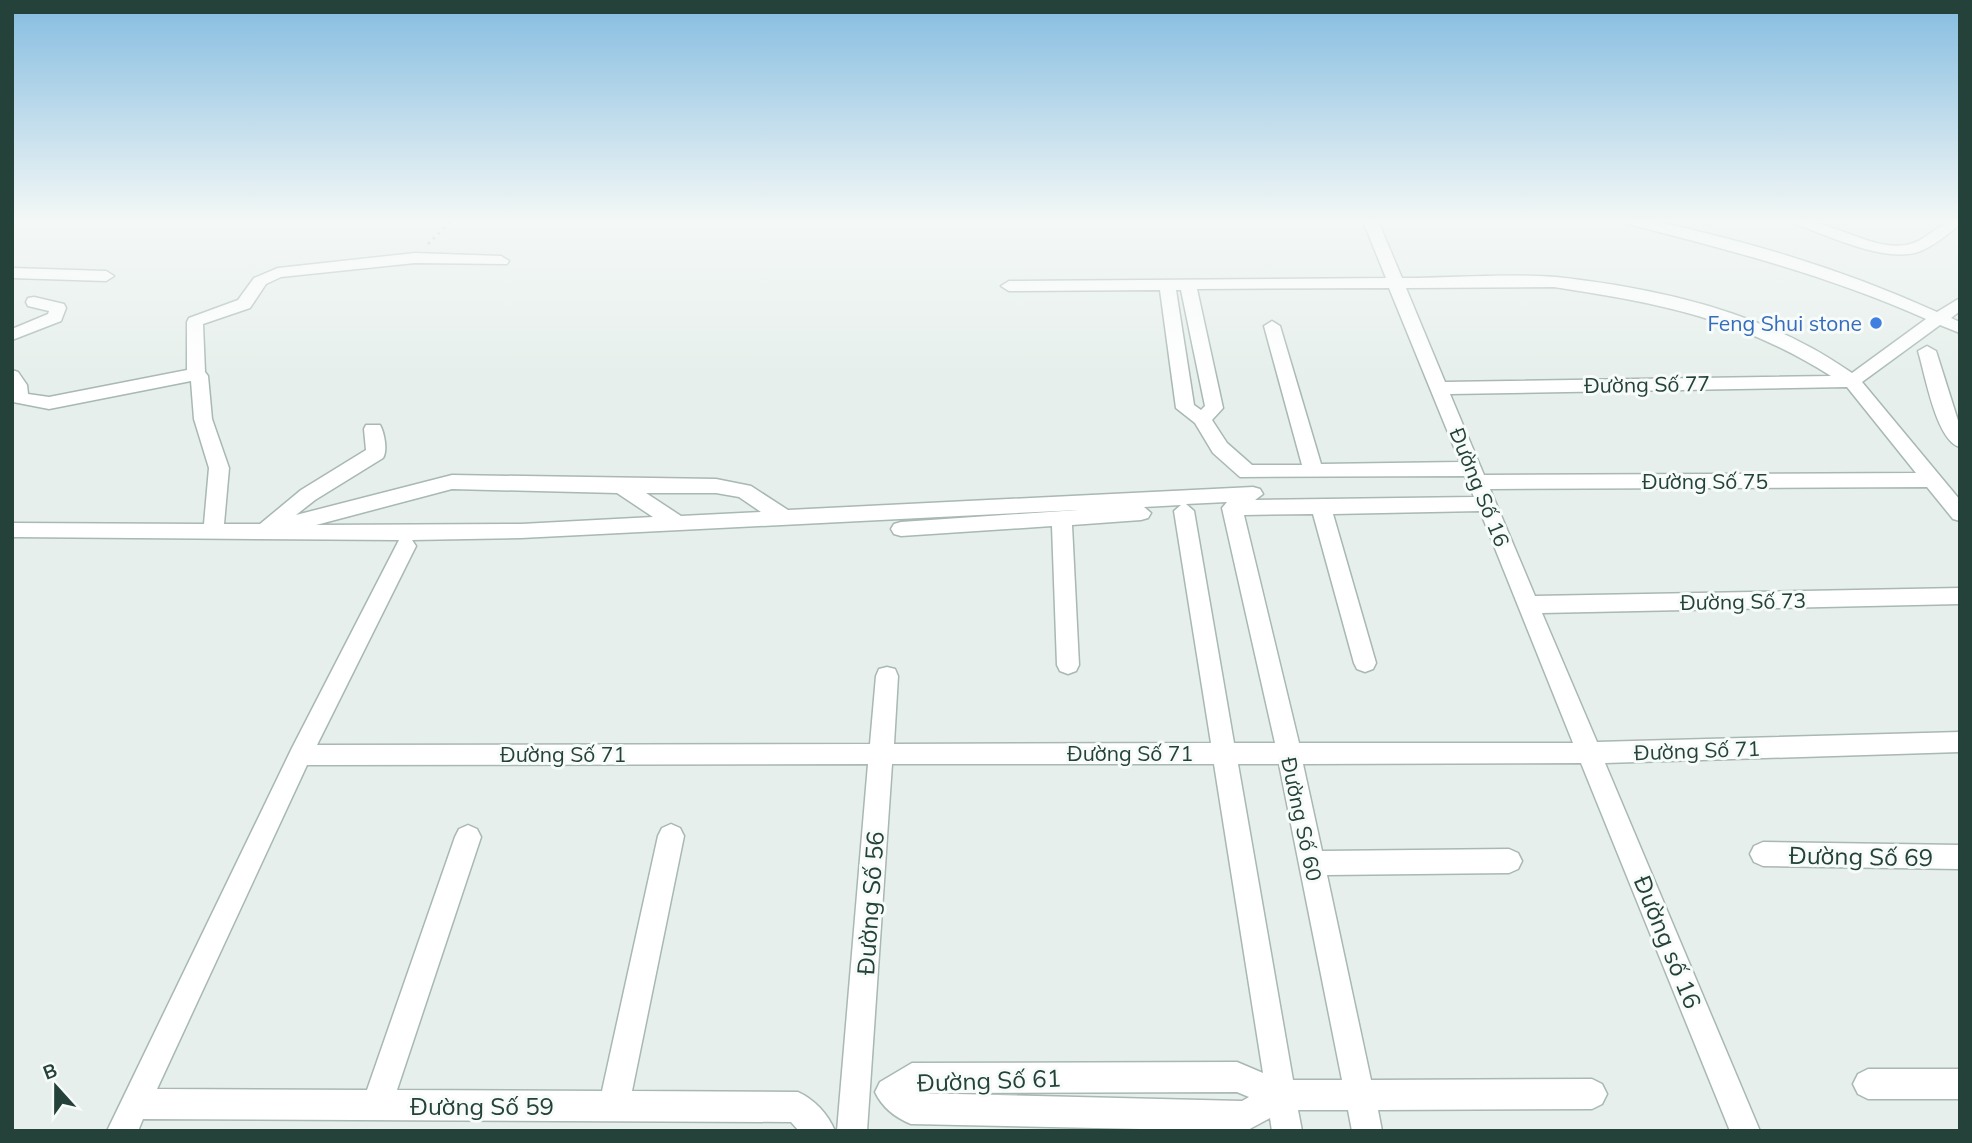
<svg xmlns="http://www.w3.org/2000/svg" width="1972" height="1143" viewBox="0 0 1972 1143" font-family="Mulish,sans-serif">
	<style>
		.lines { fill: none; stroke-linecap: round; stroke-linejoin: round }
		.minor-casing { stroke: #a8b8b2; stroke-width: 3 }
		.path { stroke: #86b3a5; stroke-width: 2.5; stroke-dasharray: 2.5 4.5; stroke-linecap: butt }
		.minor { fill: #fff; fill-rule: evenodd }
		.shop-dot { fill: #3f7fe0; stroke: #f7fbf9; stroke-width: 2.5 }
		.labels { text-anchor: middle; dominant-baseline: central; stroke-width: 6; stroke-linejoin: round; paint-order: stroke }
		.shop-label { font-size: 21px; fill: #366cbe; stroke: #f7fbf9; text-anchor: end }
		.street-label { font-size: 21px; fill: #24423a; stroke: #f7fbf9 }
		.near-street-label { font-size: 24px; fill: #24423a; stroke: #f7fbf9 }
	</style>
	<rect width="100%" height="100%" fill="#e6efeb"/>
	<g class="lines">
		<defs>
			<g id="minor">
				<path d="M1363,221H1378L1402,278C1450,278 1509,273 1556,277C1640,286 1731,305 1806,345C1822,353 1837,363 1852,373L1926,319C1830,276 1730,250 1628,224L1625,221C1654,219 1681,227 1709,234C1787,253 1864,279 1937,312L1960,298V311L1951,318L1960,322V333L1940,325L1862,382L1960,500V521L1953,519L1927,487L1490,489L1535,596L1960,588V604L1542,613L1597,742L1960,732V752L1605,763L1760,1131H1730L1581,763L1303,764L1322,851L1509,849L1518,853L1522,861L1518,869L1509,873L1327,875L1371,1080L1592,1079L1602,1084L1607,1094L1602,1104L1592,1109L1378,1110L1382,1131H1352L1348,1110H1298L1302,1131H1272L1270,1118L1246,1131H1233L911,1124C896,1118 882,1107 875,1092L880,1082L912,1063L1237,1062L1263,1073L1214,764H892L867,1131H837L868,764L307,765L157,1089L367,1090L455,837L459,829L468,825L477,829L481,837L397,1090L602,1091L658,836L662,828L671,824L680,828L684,836L632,1091L798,1092C814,1099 828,1114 835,1131H799L791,1122L143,1119L138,1131H107L292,748L399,540L12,537V523L204,524L209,468L194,419L191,381L49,409L13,402L12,370L18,372L27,385L28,394L49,397L187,370V322L189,318L238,300L254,278L278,268L415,253L501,256L509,261L507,264L415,263L281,277L266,284L250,308L203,324L205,372L208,376L212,419L229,468L224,524H260L301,490L366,450L364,429L366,425H380C384,432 388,450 383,458L315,500L296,515L452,475L716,479L751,486L788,510L1253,487L1260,489L1263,494L1255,500L1474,497L1465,476L1240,477L1213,453L1195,423L1176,408L1160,290L1009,291L1001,286L1009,281L1386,278ZM1554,287C1659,303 1739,318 1831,376L1445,382L1406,288ZM1389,288L1460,462L1321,464L1280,326L1272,321L1264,326L1302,465H1252L1227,443L1212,420L1223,408L1197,289ZM1176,290H1181L1205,406L1201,410L1194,405ZM1847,387L1916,473L1484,475L1450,394ZM452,489L617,493L653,517L521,524L316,525ZM646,493H716L739,497L761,512L681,516ZM1227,502L1222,508L1275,743H1234L1194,511L1186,504ZM1181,505L1174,511L1211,743L894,744L898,676L895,669L887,667L879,669L876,676L870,744L317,745L416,546L412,540L521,538L1078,510L901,522L894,524L891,529L894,534L901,536L1052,526L1057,665L1060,671L1068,674L1076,671L1079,665L1072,525L1141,520L1148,518L1151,513L1144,507ZM1480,511L1573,743H1299L1244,515L1313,514L1354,663L1357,669L1365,672L1373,669L1376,663L1333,514ZM1238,764H1279L1342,1080H1293ZM1237,1092L1249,1097L1242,1101L915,1093Z"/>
				<path d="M1792,221C1831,218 1869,251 1906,245C1927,242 1937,221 1960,221V225C1946,235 1933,247 1918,252C1883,263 1828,235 1795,224Z"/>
				<polygon points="12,268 106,271 114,276 106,281 12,278"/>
				<polygon points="34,297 64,304 66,308 61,321 12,340 12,329 48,314 49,311 28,306 26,302 28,298"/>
				<path d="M1927,346L1936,351L1960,427V447C1936,441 1925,373 1918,351Z"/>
				<polygon points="1763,842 1960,845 1960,869 1763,866 1754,862 1750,854 1754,846"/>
				<polygon points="1868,1069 1960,1069 1960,1099 1868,1099 1858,1094 1853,1084 1858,1074"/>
			</g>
		</defs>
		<!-- minor casing -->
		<use href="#minor" class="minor-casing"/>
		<!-- path -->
		<polyline class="path" points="428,244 451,221"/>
		<!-- minor -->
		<use href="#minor" class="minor"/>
	</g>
	<!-- sky -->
	<linearGradient id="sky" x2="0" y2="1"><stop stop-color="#84bce0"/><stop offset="0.58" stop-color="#f4f8f6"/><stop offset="1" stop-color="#f4f8f6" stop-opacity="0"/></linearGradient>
	<rect width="1972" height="381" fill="url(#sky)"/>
	<!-- markers -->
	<circle class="shop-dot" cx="1876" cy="323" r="7"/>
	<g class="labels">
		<!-- shop labels -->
		<g class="shop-label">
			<text x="1862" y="323">Feng Shui stone</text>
		</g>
		<!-- street labels -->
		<g class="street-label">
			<text transform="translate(1647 384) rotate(-1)">Đường Số 77</text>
			<text x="1705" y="481">Đường Số 75</text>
			<text transform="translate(1480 487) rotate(68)">Đường Số 16</text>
			<text transform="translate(1743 601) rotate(-1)">Đường Số 73</text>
			<text transform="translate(1697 750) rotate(-2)">Đường Số 71</text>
			<text x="1130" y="753">Đường Số 71</text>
			<text x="563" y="754">Đường Số 71</text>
			<text transform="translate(1302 819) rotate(78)">Đường Số 60</text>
		</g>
		<!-- near-street labels -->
		<g class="near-street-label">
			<text transform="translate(1861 856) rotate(1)">Đường Số 69</text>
			<text transform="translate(870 903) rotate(-86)">Đường Số 56</text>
			<text transform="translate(1668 942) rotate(68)">Đường số 16</text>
			<text transform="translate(989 1080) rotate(-2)">Đường Số 61</text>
			<text x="482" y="1106">Đường Số 59</text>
		</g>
	</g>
	<!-- border -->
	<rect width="1972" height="1143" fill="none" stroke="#24423a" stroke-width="28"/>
	<!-- north arrow -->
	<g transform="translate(56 1087) rotate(339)" stroke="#f7fbf9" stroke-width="5" paint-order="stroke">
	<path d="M0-5L12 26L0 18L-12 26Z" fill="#24423a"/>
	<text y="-10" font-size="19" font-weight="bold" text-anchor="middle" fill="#24423a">B</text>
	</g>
</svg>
